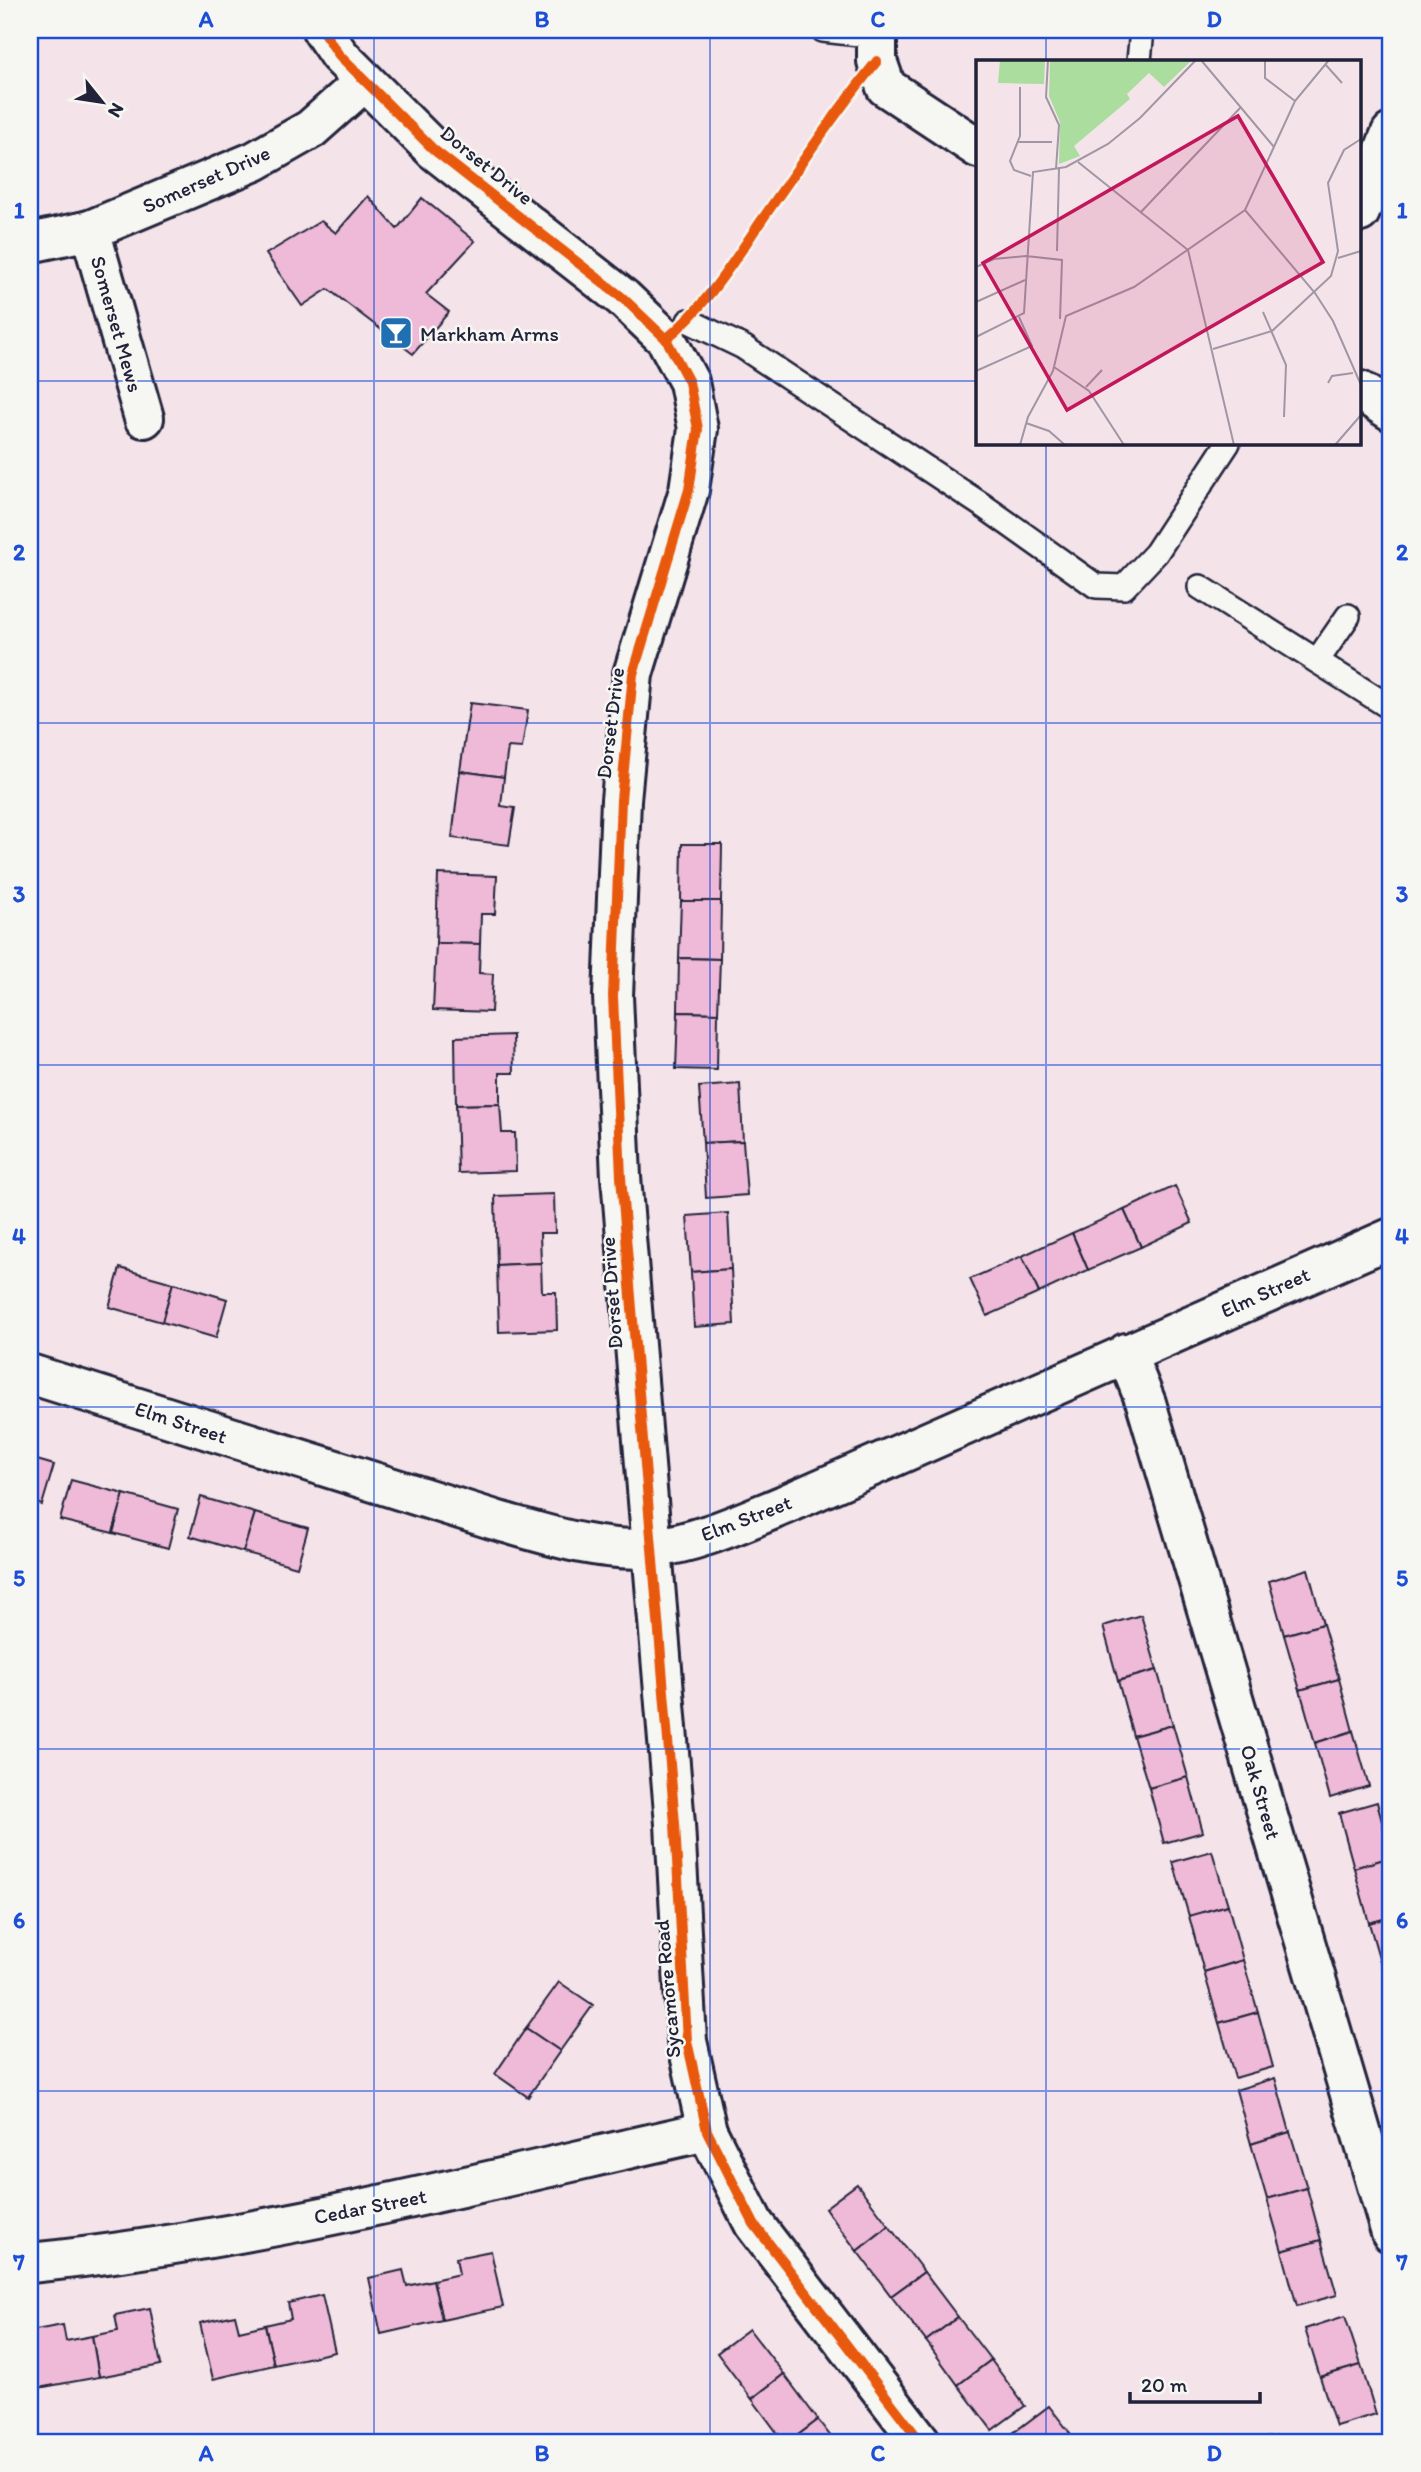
<svg xmlns="http://www.w3.org/2000/svg" width="1421" height="2472" viewBox="0 0 1421 2472" font-family="Itim,sans-serif">
	<style>
		.building { fill: #eebad7; stroke: #22223b; stroke-width: 2 }
		.lines { fill: none; stroke-linecap: round; stroke-linejoin: round }
		.lane-casing { stroke: #22223b; stroke-width: 28 }
		.street-casing { stroke: #22223b; stroke-width: 44 }
		.secondary-casing { stroke: #22223b; stroke-width: 44 }
		.lane { stroke: #f6f6f2; stroke-width: 23 }
		.street { stroke: #f6f6f2; stroke-width: 38 }
		.secondary { stroke: #f6f6f2; stroke-width: 38 }
		.cycleway-casing { stroke: #f6f6f2; stroke-width: 15 }
		.cycleway { stroke: #e8590c; stroke-width: 10 }
		.grid { fill: none; stroke: #1d4ed8; stroke-width: 2; stroke-opacity: 0.55 }
		.labels { text-anchor: middle; dominant-baseline: central; stroke-width: 5; stroke-linejoin: round; paint-order: stroke }
		.street-label { font-size: 21px; fill: #22223b; stroke: #f6f6f2 }
		.poi-label { font-size: 21px; fill: #22223b; stroke: #f6f6f2; text-anchor: start }
		.inset-road { fill: none; stroke: #a096a4; stroke-width: 2 }
		.view { fill: #c2185b; fill-opacity: 0.15; stroke: #c2185b; stroke-width: 3.5 }
		.inset-edge { fill: none; stroke: #22223b; stroke-width: 3.5 }
		.neatline { fill: none; stroke: #1d4ed8; stroke-width: 2.5 }
		.grid-label { font-size: 23px; text-anchor: middle; font-weight: bold; fill: #1d4ed8 }
	</style>
	<rect width="100%" height="100%" fill="#f4e4ea"/>
	<filter id="ink" filterUnits="userSpaceOnUse"><feTurbulence type="fractalNoise" baseFrequency=".0143" numOctaves="2"/><feDisplacementMap in="SourceGraphic" scale="14" xChannelSelector="R" yChannelSelector="G"/><feConvolveMatrix kernelMatrix="1 2 1 2 8 2 1 2 1" color-interpolation-filters="sRGB"/></filter>
	<g filter="url(#ink)">
		<!-- building -->
		<g class="building">
			<polygon points="368,196 397,229 422,198 475,241 426,294 449,312 413,354 328,289 302,306 266,254 321,221 336,233"/>
			<polygon points="470,703 528,710 522,748 508,747 504,777 460,771"/>
			<polygon points="460,771 504,777 501,806 515,808 509,845 452,838"/>
			<polygon points="682,844 722,844 721,901 681,901"/>
			<polygon points="438,874 497,876 495,914 481,914 480,944 436,943"/>
			<polygon points="681,901 721,901 720,959 679,958"/>
			<polygon points="436,943 480,944 479,973 493,974 491,1012 433,1010"/>
			<polygon points="679,958 720,959 718,1013 678,1012"/>
			<polygon points="678,1012 718,1013 717,1070 676,1069"/>
			<polygon points="513,1035 514,1073 500,1073 500,1104 456,1105 455,1037"/>
			<polygon points="740,1084 743,1141 703,1143 699,1087"/>
			<polygon points="500,1104 502,1133 515,1133 516,1171 458,1173 456,1105"/>
			<polygon points="743,1141 747,1195 706,1198 703,1143"/>
			<polygon points="1175,1186 1192,1223 1141,1247 1124,1210"/>
			<polygon points="554,1194 555,1233 540,1233 541,1263 497,1265 495,1196"/>
			<polygon points="1124,1210 1141,1247 1088,1270 1072,1233"/>
			<polygon points="728,1213 731,1269 691,1272 687,1216"/>
			<polygon points="1072,1233 1088,1270 1039,1293 1022,1256"/>
			<polygon points="1022,1256 1039,1293 987,1316 970,1279"/>
			<polygon points="541,1263 542,1292 556,1292 557,1330 499,1332 497,1265"/>
			<polygon points="120,1268 173,1283 162,1322 109,1307"/>
			<polygon points="731,1269 734,1324 694,1327 691,1272"/>
			<polygon points="173,1283 227,1299 216,1338 162,1322"/>
			<polygon points="30,1458 54,1465 42,1505 30,1501"/>
			<polygon points="71,1480 124,1494 113,1533 60,1520"/>
			<polygon points="124,1494 178,1509 168,1548 113,1533"/>
			<polygon points="201,1497 255,1513 243,1552 190,1536"/>
			<polygon points="255,1513 308,1528 297,1567 243,1552"/>
			<polygon points="1308,1569 1323,1624 1284,1635 1269,1581"/>
			<polygon points="1141,1615 1157,1670 1118,1681 1103,1626"/>
			<polygon points="1323,1624 1339,1679 1300,1690 1284,1635"/>
			<polygon points="1157,1670 1173,1725 1133,1736 1118,1681"/>
			<polygon points="1339,1679 1353,1731 1315,1743 1300,1690"/>
			<polygon points="1173,1725 1188,1777 1149,1788 1133,1736"/>
			<polygon points="1353,1731 1369,1786 1330,1798 1315,1743"/>
			<polygon points="1188,1777 1203,1832 1164,1843 1149,1788"/>
			<polygon points="1377,1802 1391,1857 1354,1868 1339,1813"/>
			<polygon points="1212,1851 1228,1905 1189,1916 1173,1862"/>
			<polygon points="1391,1857 1391,1917 1369,1923 1354,1868"/>
			<polygon points="1228,1905 1243,1960 1204,1972 1189,1916"/>
			<polygon points="1391,1917 1391,1973 1384,1975 1369,1923"/>
			<polygon points="1243,1960 1258,2012 1219,2023 1204,1972"/>
			<polygon points="1391,1973 1391,2001 1384,1975"/>
			<polygon points="559,1982 593,2005 560,2051 526,2028"/>
			<polygon points="1258,2012 1273,2067 1235,2078 1219,2023"/>
			<polygon points="526,2028 560,2051 528,2097 495,2074"/>
			<polygon points="1275,2078 1290,2132 1251,2144 1236,2090"/>
			<polygon points="1290,2132 1307,2188 1267,2199 1251,2144"/>
			<polygon points="857,2184 889,2226 857,2251 825,2208"/>
			<polygon points="1307,2188 1321,2240 1282,2251 1267,2199"/>
			<polygon points="889,2226 924,2272 891,2296 857,2251"/>
			<polygon points="1321,2240 1337,2295 1297,2306 1282,2251"/>
			<polygon points="491,2251 503,2307 442,2320 433,2280 459,2274 456,2258"/>
			<polygon points="403,2270 407,2286 433,2280 442,2320 381,2334 369,2278"/>
			<polygon points="924,2272 958,2317 926,2341 891,2296"/>
			<polygon points="322,2295 335,2352 274,2365 265,2325 291,2319 288,2303"/>
			<polygon points="150,2308 161,2365 99,2377 92,2336 118,2331 115,2315"/>
			<polygon points="235,2315 239,2331 265,2325 274,2365 213,2379 200,2323"/>
			<polygon points="1345,2316 1361,2365 1320,2377 1305,2329"/>
			<polygon points="958,2317 991,2360 958,2385 926,2341"/>
			<polygon points="63,2325 66,2341 92,2336 99,2377 38,2388 30,2331"/>
			<polygon points="749,2329 784,2374 752,2399 717,2353"/>
			<polygon points="991,2360 1025,2406 992,2430 958,2385"/>
			<polygon points="1361,2365 1376,2414 1336,2426 1320,2377"/>
			<polygon points="784,2374 818,2420 789,2442 784,2442 752,2399"/>
			<polygon points="1049,2406 1070,2433 1058,2442 1001,2442"/>
			<polygon points="818,2420 835,2442 789,2442"/>
			<polygon points="1070,2433 1077,2442 1058,2442"/>
			<polygon points="1290,2435 1291,2442 1238,2442 1238,2441"/>
		</g>
		<g class="lines">
			<defs>
				<g id="lane">
					<polyline points="823,30 877,36"/>
					<polyline points="1139,61 1142,30"/>
					<polyline points="689,321 743,347 982,505 1096,586 1124,587 1156,553 1228,443"/>
					<polyline points="1200,587 1391,708"/>
					<polyline points="1317,661 1348,616"/>
				</g>
				<g id="street">
					<polyline points="322,30 339,55 434,150 623,298 666,339 689,382 698,429 689,490 633,674 621,800 613,996 621,1177 675,1824 687,2041 707,2131 754,2224 921,2442"/>
					<polyline points="1360,212 1391,133"/>
					<polyline points="90,230 144,418"/>
					<polyline points="30,243 90,230 255,161 311,129 365,81"/>
					<polyline points="1126,1353 1146,1403 1391,2233"/>
					<path d="M30,2263C258,2240 483,2181 707,2131"/>
				</g>
				<g id="secondary">
					<polyline points="877,30 877,61 886,87 978,148"/>
					<polyline points="1360,391 1391,411"/>
					<path d="M30,1374L495,1520C545,1534 599,1553 652,1548C698,1543 742,1522 784,1505L1391,1238"/>
				</g>
			</defs>
			<!-- lane casing -->
			<use href="#lane" class="lane-casing"/>
			<!-- street casing -->
			<use href="#street" class="street-casing"/>
			<!-- secondary casing -->
			<use href="#secondary" class="secondary-casing"/>
			<!-- lane -->
			<use href="#lane" class="lane"/>
			<!-- street -->
			<use href="#street" class="street"/>
			<!-- secondary -->
			<use href="#secondary" class="secondary"/>
			<defs>
				<g id="cycleway">
					<polyline points="322,30 339,55 434,150 623,298 666,339 689,382 698,429 689,490 633,674 621,800 613,996 621,1177 675,1824 687,2041 707,2131 754,2224 921,2442"/>
					<path d="M666,339C704,308 730,267 757,227C796,171 834,114 877,61"/>
				</g>
			</defs>
			<!-- cycleway casing -->
			<use href="#cycleway" class="cycleway-casing"/>
			<!-- cycleway -->
			<use href="#cycleway" class="cycleway"/>
		</g>
	</g>
	<!-- grid -->
	<path class="grid" d="M374,30V2442M710,30V2442M1046,30V61M30,381H978M1360,381H1391M1046,443V2442M30,723H1391M30,1065H1391M30,1407H1391M30,1749H1391M30,2091H1391"/>
	<!-- icons -->
	<defs>
		<symbol id="bar-square" viewBox="-11 -11 22 22"><rect x="-9" y="-9" width="18" height="18" rx="4" fill="#1f6fb2" stroke="#f6f6f2"/><path d="M-6-5H6L.8 .8V4.5H3.5V6h-7V4.5H-.8V.8Z" fill="#fff"/></symbol>
	</defs>
	<g fill-rule="evenodd">
		<use href="#bar-square" x="377" y="314" width="38" height="38"/>
	</g>
	<g class="labels">
		<!-- street labels -->
		<g class="street-label">
			<text transform="translate(487 165) rotate(39)">Dorset Drive</text>
			<text transform="translate(206 179) rotate(-24)">Somerset Drive</text>
			<text transform="translate(117 324) rotate(74)">Somerset Mews</text>
			<text transform="translate(610 723) rotate(-83)">Dorset Drive</text>
			<text transform="translate(1265 1292) rotate(-24)">Elm Street</text>
			<text transform="translate(611 1293) rotate(-94)">Dorset Drive</text>
			<text transform="translate(181 1422) rotate(18)">Elm Street</text>
			<text transform="translate(746 1518) rotate(-21)">Elm Street</text>
			<text transform="translate(1261 1792) rotate(74)">Oak Street</text>
			<text transform="translate(667 1989) rotate(-95)">Sycamore Road</text>
			<text transform="translate(370 2206) rotate(-11)">Cedar Street</text>
		</g>
		<!-- poi labels -->
		<g class="poi-label">
			<text x="420" y="333">Markham Arms</text>
		</g>
	</g>
	<!-- overview -->
	<g transform="translate(976 60)">
		<rect width="385" height="385" fill="#f4e4ea"/>
		<path d="M24,0H69L68,24L22,23ZM74,0H216L188,27L173,13L151,34L154,39L98,86L104,96L83,104L84,62L73,36Z" fill="#abdd9f"/>
		<path class="inset-road" d="M72,0L70,37L83,65L80,109M225,0L298,87M289,0V18L319,41M349,4L366,23M44,27V76L34,101L38,110L55,116M42,82H76M102,102L212,190L258,385M269,150L339,233L357,261L385,325M164,153L265,47M81,191L83,109M50,196L86,200L84,259M362,198L385,191M0,207L18,199L50,196M0,242L49,220M287,252L310,305L308,357M0,277L48,253L57,112L90,107L132,84L164,58L220,0M237,289L296,271L355,216L362,191L352,123L368,90L385,79M78,307L113,331L148,385M0,311L56,286L43,257M352,323L356,316L377,313M110,327L126,310M50,363L73,371L89,385M44,385L52,357L77,311L90,256L158,227L269,150L319,41L353,0M359,385L385,355"/>
		<path class="view" d="M262,56L347,202L91,350L7,203Z"/>
		<rect width="385" height="385" class="inset-edge"/>
	</g>
	<!-- margin -->
	<rect width="1421" height="2472" fill="none" stroke="#f6f6f2" stroke-width="77"/>
	<!-- north arrow -->
	<g transform="translate(102 102) rotate(120)" stroke="#f6f6f2" stroke-width="5" paint-order="stroke">
	<path d="M0-5L12 26L0 18L-12 26Z" fill="#22223b"/>
	<text y="-10" font-size="19" font-weight="bold" text-anchor="middle" fill="#22223b">N</text>
	</g>
	<!-- scale -->
	<path d="M1130 2392v10h130v-10" fill="none" stroke="#22223b" stroke-width="3.5"/>
	<text x="1141" y="2392" font-size="21" fill="#22223b" stroke="#f6f6f2" stroke-width="5" paint-order="stroke">20 m</text>
	<rect x="38" y="38" width="1344" height="2396" class="neatline"/>
	<g class="grid-label">
		<text x="206" y="27">A</text>
		<text x="542" y="27">B</text>
		<text x="878" y="27">C</text>
		<text x="1214" y="27">D</text>
		<text x="19" y="218">1</text>
		<text x="1402" y="218">1</text>
		<text x="19" y="560">2</text>
		<text x="1402" y="560">2</text>
		<text x="19" y="902">3</text>
		<text x="1402" y="902">3</text>
		<text x="19" y="1244">4</text>
		<text x="1402" y="1244">4</text>
		<text x="19" y="1586">5</text>
		<text x="1402" y="1586">5</text>
		<text x="19" y="1928">6</text>
		<text x="1402" y="1928">6</text>
		<text x="19" y="2270">7</text>
		<text x="1402" y="2270">7</text>
		<text x="206" y="2461">A</text>
		<text x="542" y="2461">B</text>
		<text x="878" y="2461">C</text>
		<text x="1214" y="2461">D</text>
	</g>
</svg>
